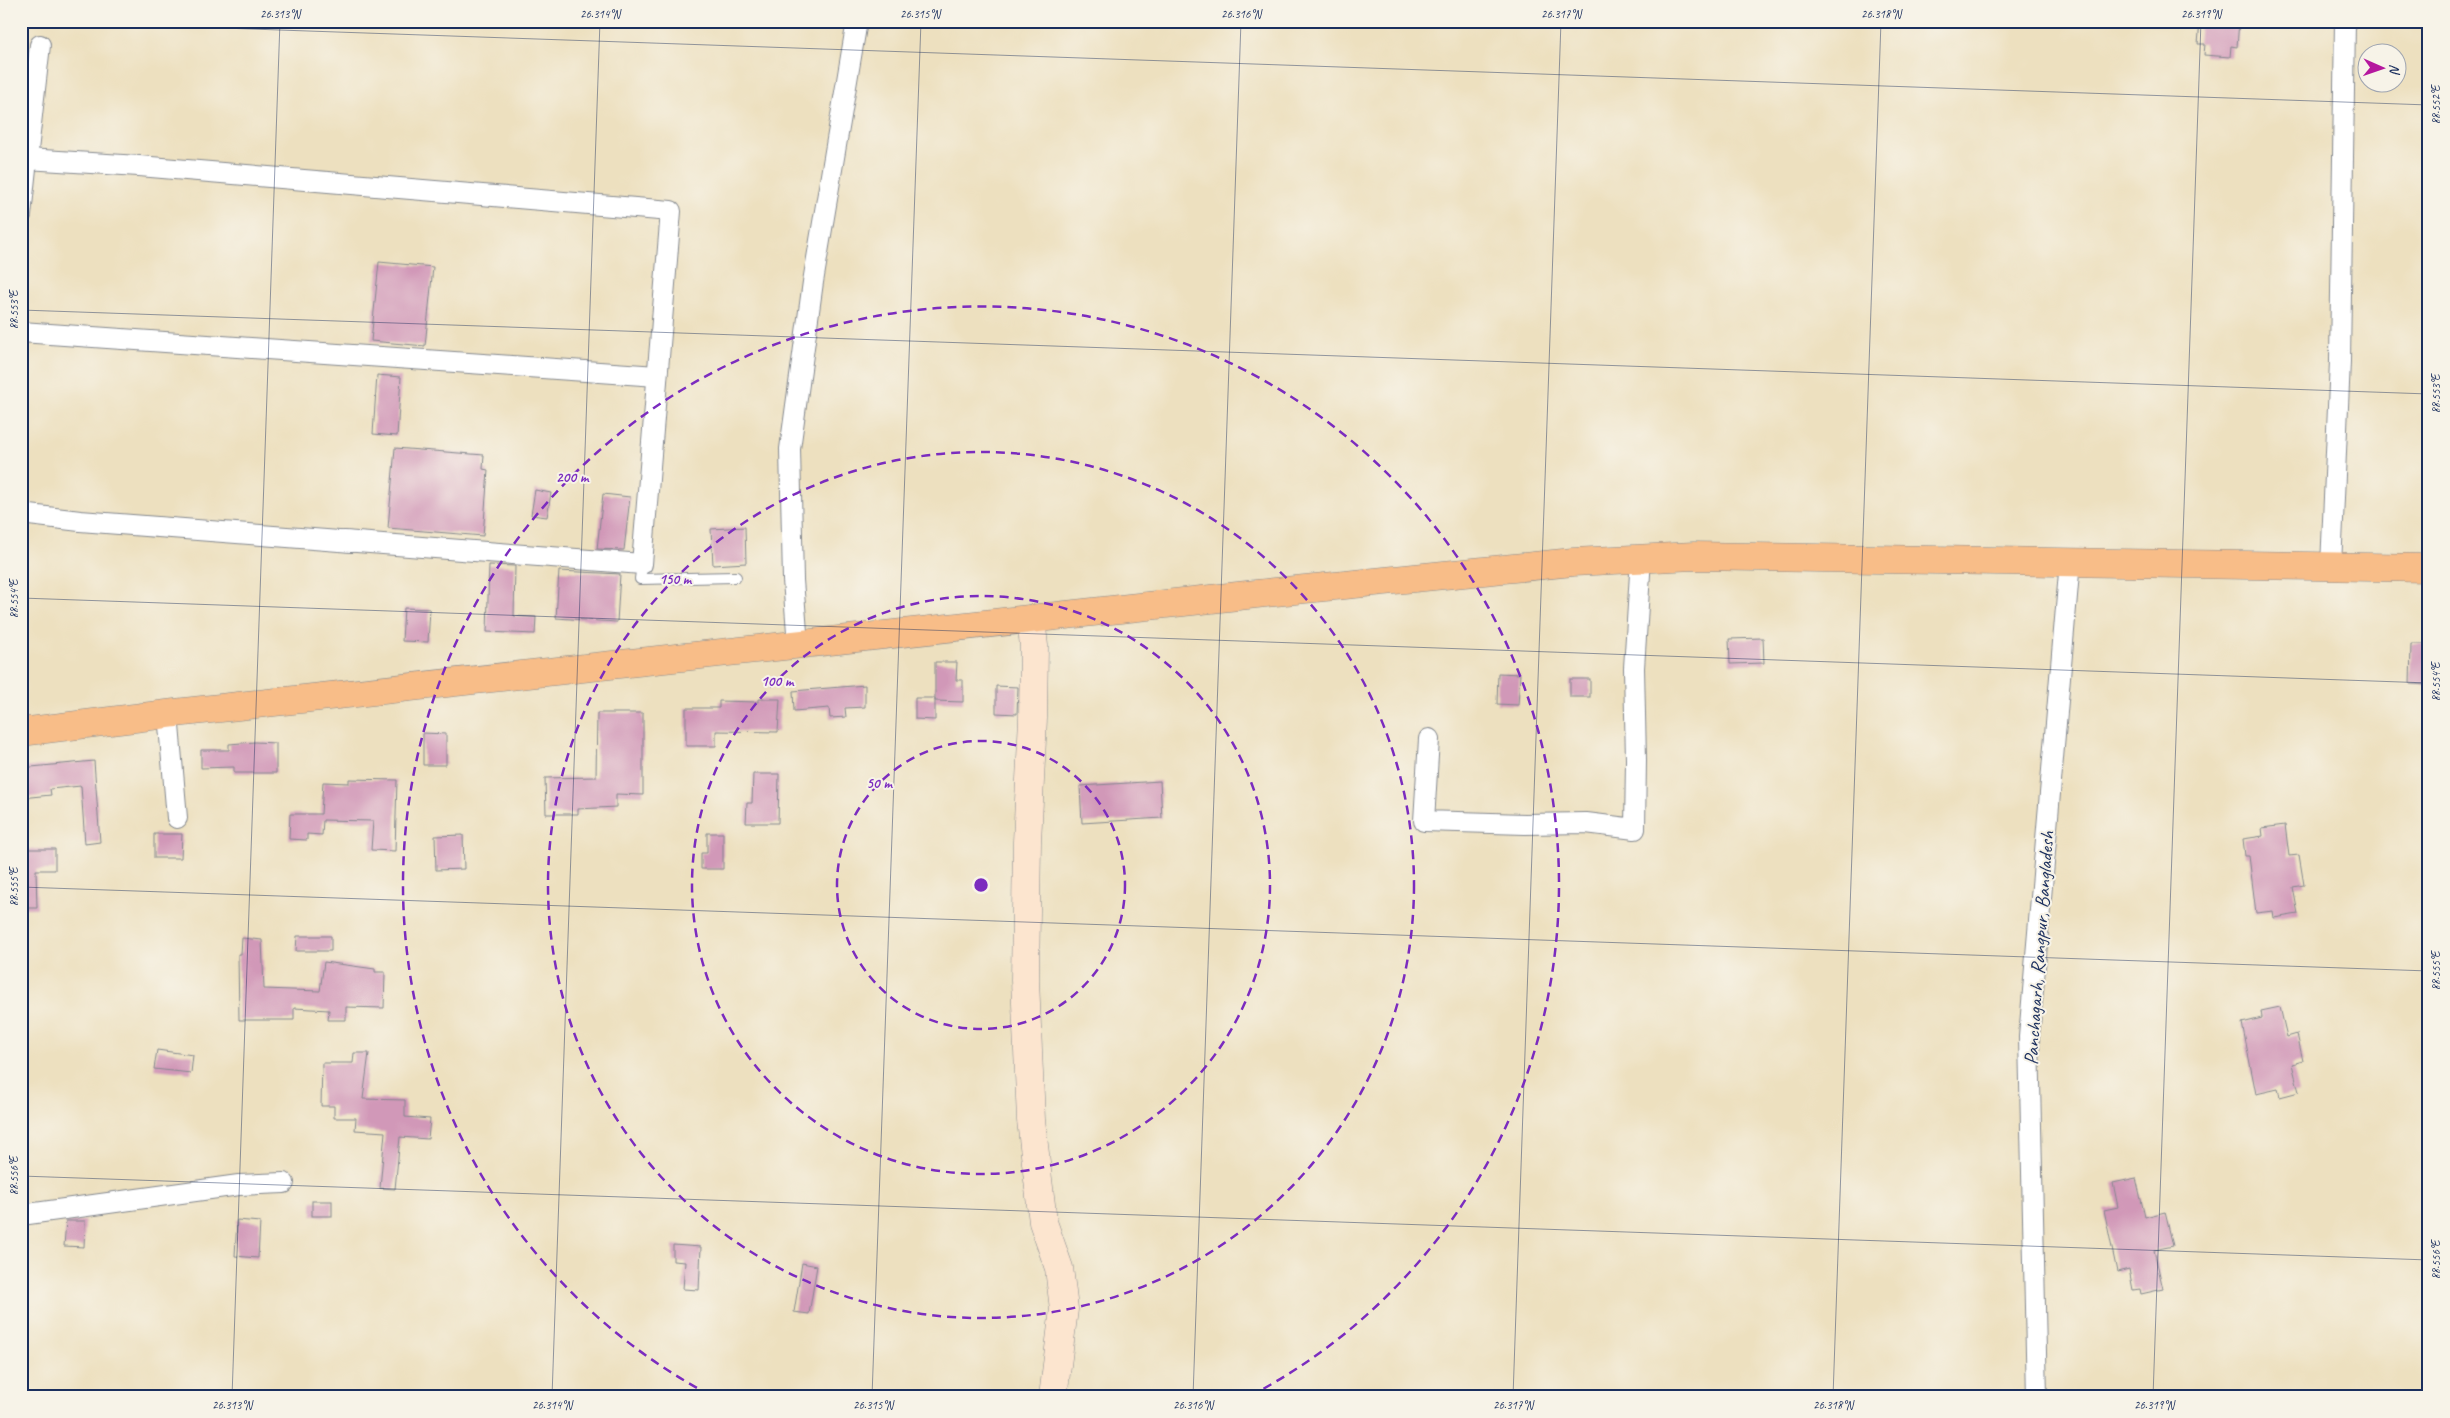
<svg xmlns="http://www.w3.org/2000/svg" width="2450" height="1418" viewBox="0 0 2450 1418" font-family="Caveat,sans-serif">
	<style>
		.building { fill: #d198b8 }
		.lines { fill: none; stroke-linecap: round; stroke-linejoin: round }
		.lane-casing { stroke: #84888e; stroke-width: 12 }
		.street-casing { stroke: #84888e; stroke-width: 22 }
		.secondary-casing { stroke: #84888e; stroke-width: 29 }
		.highway-casing { stroke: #84888e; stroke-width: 29 }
		.lane { stroke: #fff; stroke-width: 10 }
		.street { stroke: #fff; stroke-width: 20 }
		.secondary { stroke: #fce5cf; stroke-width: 28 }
		.highway { stroke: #f8bd88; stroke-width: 28 }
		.ticks { fill: none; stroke: #1b2f5e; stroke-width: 1; stroke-opacity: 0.45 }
		.ring { fill: none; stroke: #7b2cbf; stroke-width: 2.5; stroke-dasharray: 9 6 }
		.labels { text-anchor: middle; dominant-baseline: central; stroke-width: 4; stroke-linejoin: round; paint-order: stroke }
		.street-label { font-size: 20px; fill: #1b2f5e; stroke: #f7f3e8 }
		.centre { fill: #7b2cbf; stroke: #f7f3e8; stroke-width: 2.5 }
		.ring-label { font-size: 15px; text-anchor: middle; font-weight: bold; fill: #7b2cbf; stroke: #f7f3e8; stroke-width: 4; stroke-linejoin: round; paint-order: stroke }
		.neatline { fill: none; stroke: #1b2f5e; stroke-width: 2 }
		.ticks-label { font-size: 12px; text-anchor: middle; fill: #1b2f5e }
	</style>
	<rect width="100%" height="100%" fill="#f7f3e8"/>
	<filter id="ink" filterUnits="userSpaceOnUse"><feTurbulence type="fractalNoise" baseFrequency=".02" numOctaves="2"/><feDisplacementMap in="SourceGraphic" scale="10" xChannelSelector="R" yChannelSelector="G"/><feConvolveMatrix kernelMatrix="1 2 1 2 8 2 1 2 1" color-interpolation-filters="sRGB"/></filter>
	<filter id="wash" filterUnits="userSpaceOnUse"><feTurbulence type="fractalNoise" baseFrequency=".0096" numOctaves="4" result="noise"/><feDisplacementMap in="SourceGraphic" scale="20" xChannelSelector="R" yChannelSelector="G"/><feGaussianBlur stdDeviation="1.12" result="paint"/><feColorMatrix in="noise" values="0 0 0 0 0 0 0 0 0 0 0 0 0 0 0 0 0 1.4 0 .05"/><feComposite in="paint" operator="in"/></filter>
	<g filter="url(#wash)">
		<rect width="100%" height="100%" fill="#ede0bf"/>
		<g id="blocks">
			<!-- building -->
			<g class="building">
				<polygon points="2200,21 2239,21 2237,47 2231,46 2230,57 2204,55 2205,44 2198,44"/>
				<polygon points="379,262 433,267 425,346 371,341"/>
				<polygon points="377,375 401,377 397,436 373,434"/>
				<polygon points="395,448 484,455 483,469 488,470 483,536 388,528"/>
				<polygon points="535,490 551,493 547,517 531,515"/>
				<polygon points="603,494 630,497 624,550 597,549"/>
				<polygon points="745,527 746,563 713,565 711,529"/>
				<polygon points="489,565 515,566 514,616 536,617 535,634 487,632"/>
				<polygon points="559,571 620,574 617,622 556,618"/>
				<polygon points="404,608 430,609 428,642 402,641"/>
				<polygon points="1763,638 1764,663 1730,664 1729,639"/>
				<polygon points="2411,644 2429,644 2429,685 2410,684"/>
				<polygon points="935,662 957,662 956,680 963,680 963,702 935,701"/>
				<polygon points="1498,673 1520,674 1518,705 1497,704"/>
				<rect x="1570" y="679" width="20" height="18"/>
				<polygon points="865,685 865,707 845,708 846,717 830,718 829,708 794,711 793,691"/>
				<polygon points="996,686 1018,687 1017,714 996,713"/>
				<polygon points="915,698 935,698 935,720 915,719"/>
				<polygon points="758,699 780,699 778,732 716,731 716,746 686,746 686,708 719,708 719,701 758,702"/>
				<polygon points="597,713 643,713 643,795 616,794 616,807 578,809 578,814 546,814 545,778 596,777"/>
				<polygon points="423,733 446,734 446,765 423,765"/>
				<polygon points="255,742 276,743 276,773 234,773 234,767 201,768 201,750 229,750 229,744"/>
				<polygon points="94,761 100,842 85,844 81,786 50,789 51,795 21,798 21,768"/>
				<polygon points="753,774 779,774 778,823 746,823 747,803 752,803"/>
				<polygon points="349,779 397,780 395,851 371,850 373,821 323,820 322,835 307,834 307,840 289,839 290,814 321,814 323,782 349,783"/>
				<polygon points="1160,781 1162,818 1082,823 1080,786"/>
				<polygon points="2285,825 2289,856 2299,855 2304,885 2293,887 2298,914 2274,918 2273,911 2256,913 2249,856 2245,856 2243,839 2263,836 2262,828"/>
				<polygon points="707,833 723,833 723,869 701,869 701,853 707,853"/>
				<polygon points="154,834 182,834 181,858 154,858"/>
				<polygon points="463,835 464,869 436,870 435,836"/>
				<polygon points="21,849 55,849 55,870 36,870 37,908 21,908"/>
				<polygon points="297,936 331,936 331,951 296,951"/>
				<polygon points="242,938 262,940 264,989 320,991 324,962 375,969 375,972 385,972 384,1008 346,1007 346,1020 328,1020 329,1010 294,1008 294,1020 239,1020 238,954 241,954"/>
				<polygon points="2280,1007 2287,1037 2297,1034 2303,1061 2292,1064 2299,1092 2280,1097 2278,1089 2256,1094 2242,1023 2262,1018 2261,1011"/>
				<polygon points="157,1050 193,1055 191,1073 154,1069"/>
				<polygon points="354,1053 369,1053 363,1099 405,1100 405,1117 430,1119 428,1139 400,1137 395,1189 380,1188 385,1132 355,1130 356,1118 334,1118 334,1106 321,1106 322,1063 353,1063"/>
				<polygon points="2136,1178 2145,1217 2165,1212 2173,1246 2154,1250 2163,1289 2141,1294 2140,1289 2133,1290 2129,1269 2117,1272 2104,1210 2118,1207 2113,1183"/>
				<rect x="312" y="1201" width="20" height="15"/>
				<polygon points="237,1220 260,1222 258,1258 235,1256"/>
				<polygon points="66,1221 85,1221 84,1247 64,1246"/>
				<polygon points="673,1245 701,1247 699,1290 683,1289 685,1262 673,1261"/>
				<polygon points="802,1263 817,1266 809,1314 794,1312"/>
			</g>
		</g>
	</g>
	<g filter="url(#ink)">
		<use href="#blocks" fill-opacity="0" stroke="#84888e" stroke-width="1"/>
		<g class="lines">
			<defs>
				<polyline id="lane" points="642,564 640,579 736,577"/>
				<g id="street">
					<polyline points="27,159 40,45"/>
					<polyline points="21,215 27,159 139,166 671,211 642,564 344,541"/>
					<polyline points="21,332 657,376"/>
					<polyline points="21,514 80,521 352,542"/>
					<polyline points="2331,566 2340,361 2345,21"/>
					<polyline points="798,645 793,580 790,449 813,282 857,21"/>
					<polyline points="168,714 177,818"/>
					<polyline points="1429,739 1424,821 1525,824 1586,823 1635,829 1636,760 1634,668 1641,558"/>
					<polyline points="21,1215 239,1185 284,1183"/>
					<polyline points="2037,1397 2029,1037 2070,561"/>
				</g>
				<polyline id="secondary" points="1031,619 1034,646 1033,718 1027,842 1025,980 1031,1120 1043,1222 1059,1268 1064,1309 1053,1397"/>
				<polyline id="highway" points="21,732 175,713 1256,594 1573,562 1694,556 2429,568"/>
			</defs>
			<!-- lane casing -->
			<use href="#lane" class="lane-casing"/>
			<!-- street casing -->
			<use href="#street" class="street-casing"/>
			<!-- secondary casing -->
			<use href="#secondary" class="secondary-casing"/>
			<!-- highway casing -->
			<use href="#highway" class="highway-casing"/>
			<!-- lane -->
			<use href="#lane" class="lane"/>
			<!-- street -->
			<use href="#street" class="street"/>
			<!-- secondary -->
			<use href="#secondary" class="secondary"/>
			<!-- highway -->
			<use href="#highway" class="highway"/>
		</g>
	</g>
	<!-- ticks -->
	<path class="ticks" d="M21,21L2429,105M21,310L2429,394M21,598L2429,683M21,887L2429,971M21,1176L2429,1260M232,1397L280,21M552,1397L600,21M872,1397L921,21M1193,1397L1241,21M1513,1397L1561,21M1833,1397L1881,21M2153,1397L2201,21"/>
	<!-- distance rings -->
	<g class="ring">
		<circle cx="981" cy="885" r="144"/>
		<circle cx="981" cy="885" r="289"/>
		<circle cx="981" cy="885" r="433"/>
		<path d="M710 1395A578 578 0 1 1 1252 1395"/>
	</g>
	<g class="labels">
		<!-- street labels -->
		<g class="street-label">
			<text transform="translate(2039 948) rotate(-86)">Panchagarh, Rangpur, Bangladesh</text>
		</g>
	</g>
	<circle cx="981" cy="885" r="8" class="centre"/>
	<g class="ring-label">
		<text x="572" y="482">200 m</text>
		<text x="675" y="584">150 m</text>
		<text x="777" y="686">100 m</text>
		<text x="879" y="788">50 m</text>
	</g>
	<!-- margin -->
	<rect width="2450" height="1418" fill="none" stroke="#f7f3e8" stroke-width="55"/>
	<!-- north arrow -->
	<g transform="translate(2382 68) rotate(92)"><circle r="24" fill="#f7f3e8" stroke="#9fa5b1"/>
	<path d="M0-4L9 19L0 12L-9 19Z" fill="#b5179e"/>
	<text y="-8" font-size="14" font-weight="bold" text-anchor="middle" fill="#1b2f5e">N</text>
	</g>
	<rect x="28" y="28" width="2394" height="1362" class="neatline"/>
	<g class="ticks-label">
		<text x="280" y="18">26.313°N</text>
		<text x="600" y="18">26.314°N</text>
		<text x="920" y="18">26.315°N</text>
		<text x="1241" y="18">26.316°N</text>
		<text x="1561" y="18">26.317°N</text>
		<text x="1881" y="18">26.318°N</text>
		<text x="2201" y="18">26.319°N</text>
		<text transform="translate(2436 105) rotate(-90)" y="4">88.552°E</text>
		<text transform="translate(14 310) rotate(-90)" y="4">88.553°E</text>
		<text transform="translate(2436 394) rotate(-90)" y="4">88.553°E</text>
		<text transform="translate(14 599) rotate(-90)" y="4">88.554°E</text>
		<text transform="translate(2436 682) rotate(-90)" y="4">88.554°E</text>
		<text transform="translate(14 887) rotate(-90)" y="4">88.555°E</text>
		<text transform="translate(2436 971) rotate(-90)" y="4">88.555°E</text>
		<text transform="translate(14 1176) rotate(-90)" y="4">88.556°E</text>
		<text transform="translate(2436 1260) rotate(-90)" y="4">88.556°E</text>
		<text x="232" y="1409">26.313°N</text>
		<text x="552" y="1409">26.314°N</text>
		<text x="873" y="1409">26.315°N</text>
		<text x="1193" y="1409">26.316°N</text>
		<text x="1513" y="1409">26.317°N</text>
		<text x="1833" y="1409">26.318°N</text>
		<text x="2154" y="1409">26.319°N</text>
	</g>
</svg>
